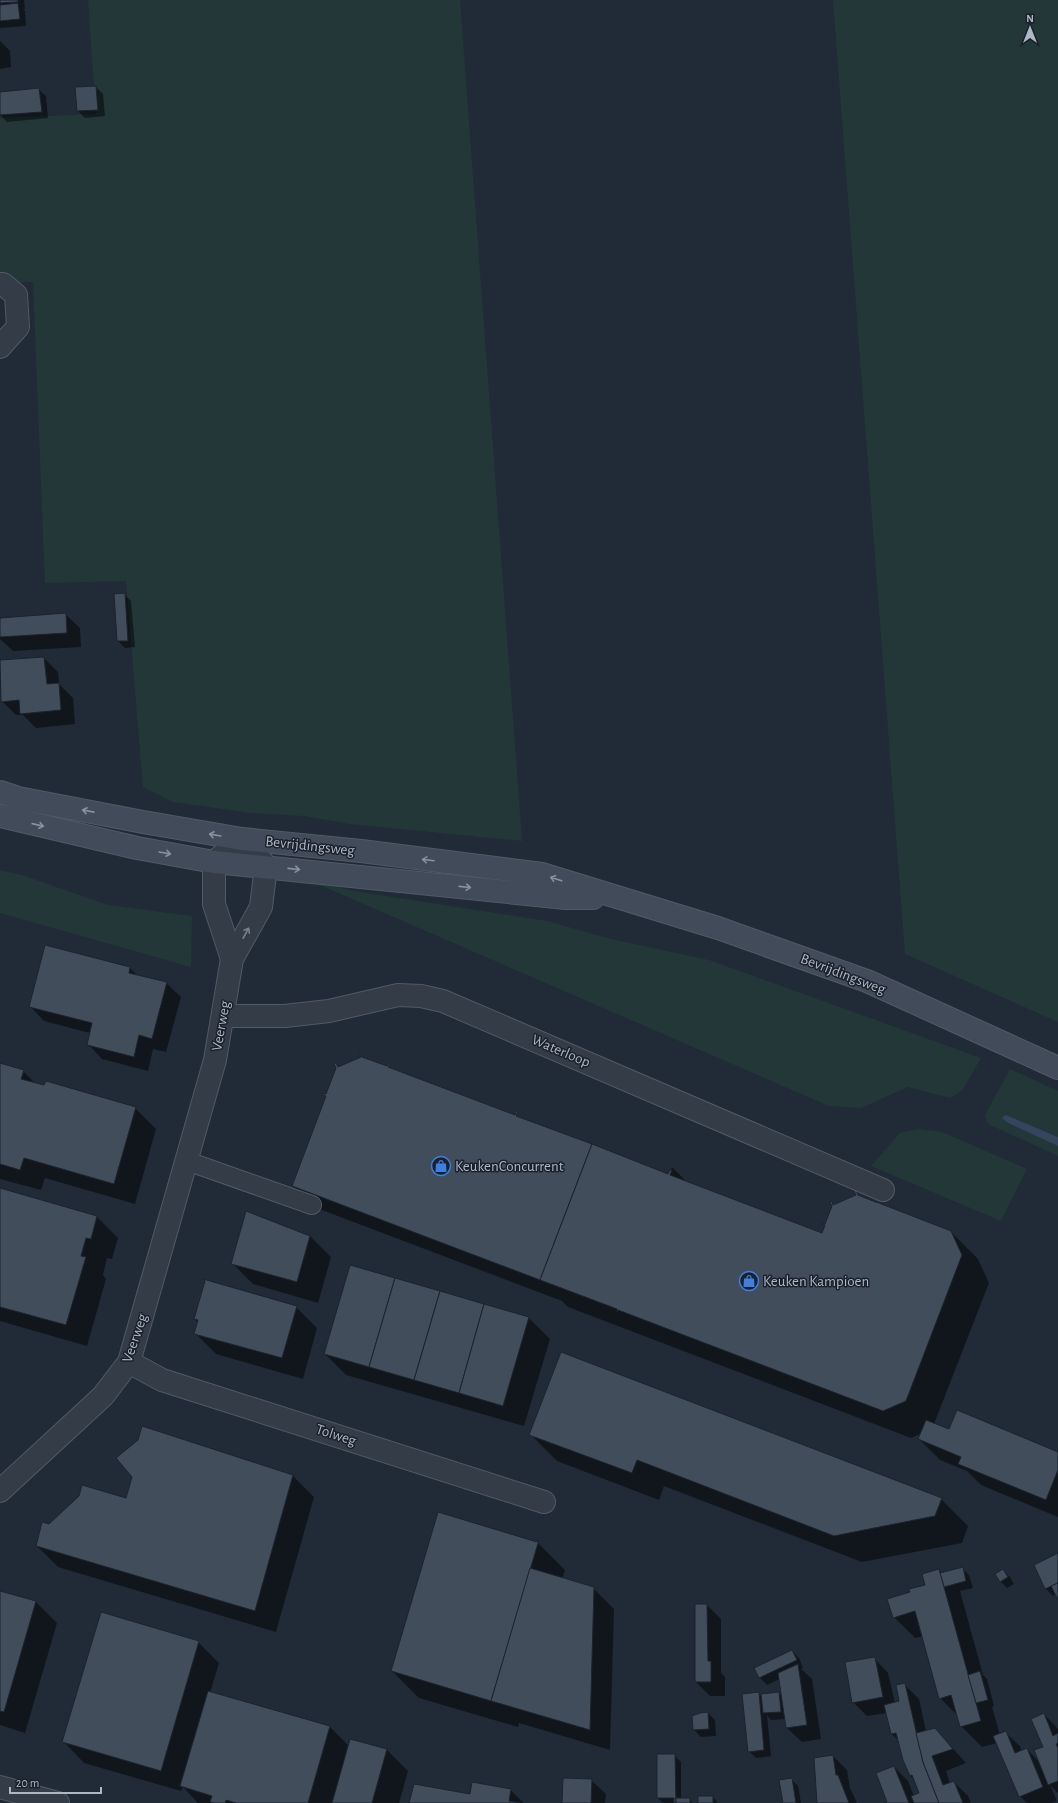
<svg xmlns="http://www.w3.org/2000/svg" width="1058" height="1803" viewBox="0 0 1058 1803" font-family="'Alegreya Sans',sans-serif">
	<style>
		.green { fill: #233739 }
		.water { fill: #35455e }
		.shadow { fill: #0007 }
		.building { fill: #424d5c; stroke: #1b232e }
		.lines { fill: none; stroke-linecap: round; stroke-linejoin: round }
		.lane-casing { stroke: #515a65; stroke-width: 20 }
		.street-casing { stroke: #515a65; stroke-width: 24 }
		.secondary-casing { stroke: #515a65; stroke-width: 24 }
		.lane { stroke: #343c47; stroke-width: 18 }
		.street { stroke: #343c47; stroke-width: 22 }
		.secondary { stroke: #424b5a; stroke-width: 22 }
		.oneway { stroke: #88919f }
		.oneway2 { stroke: #77808c }
		.labels { text-anchor: middle; dominant-baseline: central; stroke-width: 3; stroke-linejoin: round; paint-order: stroke }
		.street-label { font-size: 15px; fill: #aeb7c4; stroke: #1a212c }
		.poi-label { font-size: 15px; fill: #aeb7c4; stroke: #1a212c; text-anchor: start }
	</style>
	<rect width="100%" height="100%" fill="#212a37"/>
	<!-- green -->
	<g class="green">
		<polygon points="88,0 460,0 522,841 349,824 304,816 251,813 173,802 143,787 126,581 45,583 33,282 0,283 0,118 96,114"/>
		<polygon points="833,0 1058,0 1058,1022 905,954"/>
		<polygon points="0,870 22,875 108,905 192,916 191,967 0,913"/>
		<polygon points="313,882 360,892 547,921 611,939 709,960 981,1058 962,1091 950,1098 908,1087 861,1108 829,1106"/>
		<polygon points="1010,1069 1058,1091 1058,1137 1006,1115 1008,1123 1058,1146 1058,1156 988,1124 985,1115"/>
		<polygon points="918,1129 942,1132 1027,1169 1001,1221 871,1166 900,1133"/>
	</g>
	<!-- water -->
	<polygon class="water" points="1006,1115 1058,1137 1058,1146 1008,1123 1002,1118"/>
	<!-- shadow -->
	<g class="shadow">
		<polygon points="0,0 24,0 25,9 23,9 25,11 26,26 0,28"/>
		<polygon points="0,41 10,51 11,67 0,69"/>
		<polygon points="96,87 103,94 105,116 85,118 78,111"/>
		<polygon points="39,90 46,96 48,118 7,122 0,115 0,93"/>
		<polygon points="124,594 131,601 135,647 125,648 118,641"/>
		<polygon points="65,614 80,628 81,647 13,651 0,639 0,619"/>
		<polygon points="44,658 58,672 59,684 73,698 75,724 36,728 23,715 16,715 2,701 0,661"/>
		<polygon points="129,967 138,976 166,983 181,997 166,1052 153,1049 148,1071 102,1059 88,1044 90,1033 44,1021 30,1006"/>
		<polygon points="0,1064 23,1071 36,1084 135,1108 156,1129 135,1204 45,1178 41,1190 0,1179"/>
		<polygon points="672,1167 687,1182 823,1234 950,1231 978,1259 989,1283 934,1424 950,1431 1058,1453 1058,1517 981,1485 967,1471 940,1460 919,1439 922,1433 911,1438 568,1307 562,1301 314,1207 293,1186 669,1175"/>
		<polygon points="0,1189 97,1217 118,1238 112,1259 107,1258 103,1275 106,1279 87,1346 0,1321"/>
		<polygon points="310,1236 331,1257 318,1303 253,1284 232,1263"/>
		<polygon points="351,1266 529,1318 550,1339 524,1426 346,1375 325,1354"/>
		<polygon points="296,1307 317,1328 303,1379 216,1354 195,1333 198,1323 195,1319"/>
		<polygon points="530,1434 941,1499 968,1526 962,1543 862,1562 664,1486 659,1500 557,1461"/>
		<polygon points="293,1476 314,1497 276,1632 58,1567 37,1546 50,1526 126,1499"/>
		<polygon points="538,1543 565,1570 562,1579 593,1588 614,1609 610,1750 519,1723 518,1727 419,1698 392,1671"/>
		<polygon points="1058,1554 1058,1597 1056,1594 1053,1596 1046,1589 1035,1565"/>
		<polygon points="962,1568 969,1575 973,1588 960,1591 983,1675 987,1679 994,1706 992,1707 1000,1735 1005,1732 1020,1746 1022,1752 1027,1749 1040,1763 1044,1748 1044,1714 1058,1729 1058,1793 1050,1785 1057,1801 1052,1803 1027,1803 1020,1796 997,1743 982,1747 961,1726 958,1716 940,1698 923,1636 915,1638 894,1617 911,1593 926,1586 939,1570 942,1574"/>
		<polygon points="1003,1570 1010,1577 1014,1584 1007,1588 1000,1581"/>
		<polygon points="0,1592 36,1602 57,1623 25,1733 0,1725"/>
		<polygon points="707,1605 721,1619 721,1673 725,1677 725,1696 710,1696 696,1682"/>
		<polygon points="198,1642 219,1663 210,1693 330,1727 349,1746 351,1740 387,1750 408,1771 399,1803 198,1803 183,1787 181,1791 84,1763 64,1742"/>
		<polygon points="792,1651 799,1658 803,1668 801,1669 812,1679 821,1739 802,1742 787,1728 786,1719 771,1720 767,1715 771,1756 756,1758 749,1751 759,1693 762,1697 779,1693 782,1696 780,1679 767,1685 760,1678 756,1668"/>
		<polygon points="874,1658 888,1673 895,1703 900,1701 904,1684 919,1699 926,1731 935,1729 966,1763 946,1771 950,1783 954,1782 968,1796 971,1803 886,1803 888,1802 894,1767 908,1781 914,1796 921,1794 915,1780 910,1776 899,1741 892,1734 887,1713 867,1716 853,1702"/>
		<polygon points="708,1713 715,1720 716,1736 701,1737 694,1730"/>
		<polygon points="658,1755 674,1755 681,1762 681,1799 689,1799 693,1803 663,1803 658,1798"/>
		<polygon points="833,1756 847,1770 850,1788 857,1803 818,1803"/>
		<polygon points="791,1779 798,1786 801,1803 784,1803"/>
		<polygon points="591,1780 606,1794 605,1803 563,1803"/>
		<polygon points="510,1790 524,1803 410,1803 471,1795"/>
		<polygon points="713,1797 718,1803 699,1803"/>
	</g>
	<!-- building -->
	<g class="building">
		<polygon points="0,0 18,0 18,2 0,3"/>
		<polygon points="18,3 20,19 0,21 0,5"/>
		<polygon points="96,86 98,110 77,111 75,87"/>
		<polygon points="39,88 42,112 0,115 0,92"/>
		<polygon points="125,593 128,641 117,641 114,594"/>
		<polygon points="66,613 67,633 0,637 0,618"/>
		<polygon points="44,657 47,684 59,683 61,710 20,714 19,700 1,702 0,660"/>
		<polygon points="45,945 130,967 129,973 167,982 152,1039 139,1035 134,1057 87,1045 92,1023 29,1007"/>
		<polygon points="360,1052 362,1057 387,1066 389,1062 390,1063 388,1067 515,1115 516,1111 518,1111 516,1116 592,1144 540,1280 292,1186 326,1096 322,1094 322,1093 326,1094 336,1068 334,1064 336,1063 338,1067 361,1057 359,1053"/>
		<polygon points="0,1063 24,1070 21,1079 44,1085 46,1081 136,1107 114,1184 24,1158 20,1170 0,1164"/>
		<polygon points="592,1144 668,1174 670,1170 672,1170 670,1175 822,1233 825,1225 821,1224 825,1224 832,1206 830,1202 832,1201 833,1205 856,1195 854,1191 856,1190 858,1195 878,1203 880,1198 881,1199 879,1203 951,1231 962,1255 906,1401 883,1411 618,1310 617,1312 617,1309 540,1280"/>
		<polygon points="0,1188 97,1216 91,1239 86,1238 81,1256 86,1257 66,1325 0,1307"/>
		<polygon points="246,1211 310,1236 297,1282 231,1264"/>
		<polygon points="350,1265 395,1278 369,1367 324,1354"/>
		<polygon points="395,1278 440,1291 414,1380 369,1367"/>
		<polygon points="203,1279 297,1306 282,1358 194,1334 198,1320 194,1319 205,1281"/>
		<polygon points="440,1291 484,1304 459,1393 414,1380"/>
		<polygon points="484,1304 529,1317 503,1406 459,1393"/>
		<polygon points="561,1352 942,1498 935,1516 834,1536 637,1460 632,1473 529,1435"/>
		<polygon points="957,1410 1058,1452 1058,1470 1046,1500 958,1464 961,1457 918,1439 926,1420 949,1429"/>
		<polygon points="142,1426 293,1475 255,1611 36,1546 42,1522 49,1524 79,1496 82,1485 126,1498 132,1477 116,1458 138,1440"/>
		<polygon points="438,1512 537,1542 539,1540 491,1701 391,1671"/>
		<polygon points="1058,1553 1058,1583 1045,1589 1034,1565"/>
		<polygon points="963,1567 966,1581 944,1587 940,1573"/>
		<polygon points="530,1568 594,1587 590,1730 491,1701"/>
		<polygon points="939,1569 981,1721 960,1727 951,1695 939,1699 915,1611 893,1618 887,1599 910,1592 909,1589 925,1585 922,1574"/>
		<polygon points="1003,1569 1008,1577 1000,1582 995,1574"/>
		<polygon points="1058,1583 1058,1600 1051,1586"/>
		<polygon points="0,1591 36,1601 4,1712 0,1711"/>
		<polygon points="695,1604 707,1604 708,1661 711,1661 711,1682 695,1682"/>
		<polygon points="101,1612 199,1641 161,1771 62,1742"/>
		<polygon points="792,1650 797,1660 759,1678 754,1668"/>
		<polygon points="875,1657 883,1697 852,1703 845,1662"/>
		<polygon points="798,1664 807,1725 786,1728 778,1673"/>
		<polygon points="980,1671 988,1700 976,1703 968,1675"/>
		<polygon points="905,1683 923,1762 939,1803 914,1803 911,1796 919,1793 912,1775 910,1776 903,1760 896,1733 891,1734 884,1705 899,1701 896,1685"/>
		<polygon points="208,1691 330,1726 308,1803 236,1803 226,1800 225,1803 215,1803 210,1802 212,1796 180,1786"/>
		<polygon points="759,1692 764,1750 748,1752 742,1694"/>
		<polygon points="779,1692 781,1712 763,1713 761,1694"/>
		<polygon points="708,1712 709,1729 693,1730 692,1716 700,1713"/>
		<polygon points="1044,1713 1053,1736 1058,1733 1058,1743 1056,1744 1058,1748 1058,1781 1048,1785 1034,1750 1043,1747 1031,1719"/>
		<polygon points="935,1728 953,1749 932,1756 943,1785 954,1781 963,1803 939,1803 923,1762 916,1733"/>
		<polygon points="1006,1731 1015,1753 1027,1748 1043,1787 1019,1797 993,1736"/>
		<polygon points="350,1739 387,1749 372,1803 332,1803"/>
		<polygon points="657,1754 675,1754 676,1803 674,1803 674,1798 657,1798"/>
		<polygon points="833,1755 836,1775 838,1775 849,1803 817,1803 814,1758"/>
		<polygon points="894,1766 909,1803 883,1803 887,1802 876,1773"/>
		<polygon points="563,1778 592,1779 591,1803 562,1803"/>
		<polygon points="792,1778 796,1803 783,1803 779,1780"/>
		<polygon points="472,1782 511,1789 509,1801 520,1803 409,1803 414,1784 470,1794"/>
		<rect x="698" y="1796" width="15" height="7"/>
		<rect x="676" y="1798" width="14" height="5"/>
	</g>
	<g class="lines">
		<defs>
			<polyline id="lane" points="187,1161 312,1205"/>
			<g id="street">
				<polyline points="0,284 3,284 16,295 18,327 0,347"/>
				<polyline points="224,1016 285,1016 329,1011 398,995 421,996 443,1001 883,1190"/>
				<polyline points="129,1362 162,1380 544,1502"/>
				<polyline points="0,1491 103,1396 129,1362 215,1060 232,959 261,907 266,866 242,839 214,862 214,904 232,959"/>
				<polyline points="0,1787 58,1803"/>
			</g>
			<g id="secondary">
				<polyline points="0,792 18,798 143,822 242,839 361,851 542,874 718,928 867,981 1058,1068"/>
				<polyline points="0,816 137,848 214,862 566,898 593,898"/>
			</g>
		</defs>
		<!-- lane casing -->
		<use href="#lane" class="lane-casing"/>
		<!-- street casing -->
		<use href="#street" class="street-casing"/>
		<!-- secondary casing -->
		<use href="#secondary" class="secondary-casing"/>
		<!-- lane -->
		<use href="#lane" class="lane"/>
		<!-- street -->
		<use href="#street" class="street"/>
		<!-- secondary -->
		<use href="#secondary" class="secondary"/>
	</g>
	<!-- one-way arrows -->
	<defs><path id="oneway-shaft" d="M-6 0H5M1.5-3L5.5 0L1.5 3" fill="none" stroke-width="1.6" stroke-linecap="round" stroke-linejoin="round"/></defs>
	<g class="oneway">
		<use href="#oneway-shaft" transform="translate(88 811) rotate(-169)"/>
		<use href="#oneway-shaft" transform="translate(38 825) rotate(13)"/>
		<use href="#oneway-shaft" transform="translate(215 835) rotate(-170)"/>
		<use href="#oneway-shaft" transform="translate(165 853) rotate(10)"/>
		<use href="#oneway-shaft" transform="translate(428 860) rotate(-173)"/>
		<use href="#oneway-shaft" transform="translate(294 869) rotate(6)"/>
		<use href="#oneway-shaft" transform="translate(556 879) rotate(-162)"/>
		<use href="#oneway-shaft" transform="translate(465 887) rotate(6)"/>
	</g>
	<use class="oneway2" href="#oneway-shaft" transform="translate(246 933) rotate(-61)"/>
	<!-- icons -->
	<defs>
		<symbol id="shop-ring" viewBox="-11 -11 22 22"><circle r="9.5" fill="#1a212c" stroke="#3f7fe0" stroke-width="1.5"/><path d="M-5-2.5h2.3a2.7 3.5 0 0 1 5.4 0H5L5.5 6h-11ZM-1.5-2.5h3a1.5 2.3 0 0 0-3 0Z" fill="#3f7fe0"/></symbol>
	</defs>
	<g fill-rule="evenodd">
		<use href="#shop-ring" x="430" y="1155" width="22" height="22"/>
		<use href="#shop-ring" x="738" y="1270" width="22" height="22"/>
	</g>
	<g class="labels">
		<!-- street labels -->
		<g class="street-label">
			<text transform="translate(310 846) rotate(6)">Bevrijdingsweg</text>
			<text transform="translate(843 974) rotate(21)">Bevrijdingsweg</text>
			<text transform="translate(221 1026) rotate(-80)">Veerweg</text>
			<text transform="translate(561 1051) rotate(23)">Waterloop</text>
			<text transform="translate(135 1338) rotate(-71)">Veerweg</text>
			<text transform="translate(336 1435) rotate(18)">Tolweg</text>
		</g>
		<!-- poi labels -->
		<g class="poi-label">
			<text x="455" y="1166">KeukenConcurrent</text>
			<text x="763" y="1281">Keuken Kampioen</text>
		</g>
	</g>
	<!-- north arrow -->
	<g transform="translate(1030 28)" stroke="#1a212c" stroke-width="3" paint-order="stroke">
	<path d="M0-3L7 15L0 10L-7 15Z" fill="#aeb7c4"/>
	<text y="-6" font-size="11" font-weight="bold" text-anchor="middle" fill="#aeb7c4">N</text>
	</g>
	<!-- scale -->
	<path d="M10 1787v6h91v-6" fill="none" stroke="#aeb7c4" stroke-width="2"/>
	<text x="16" y="1787" font-size="12" fill="#aeb7c4" stroke="#1a212c" stroke-width="3" paint-order="stroke">20 m</text>
</svg>
